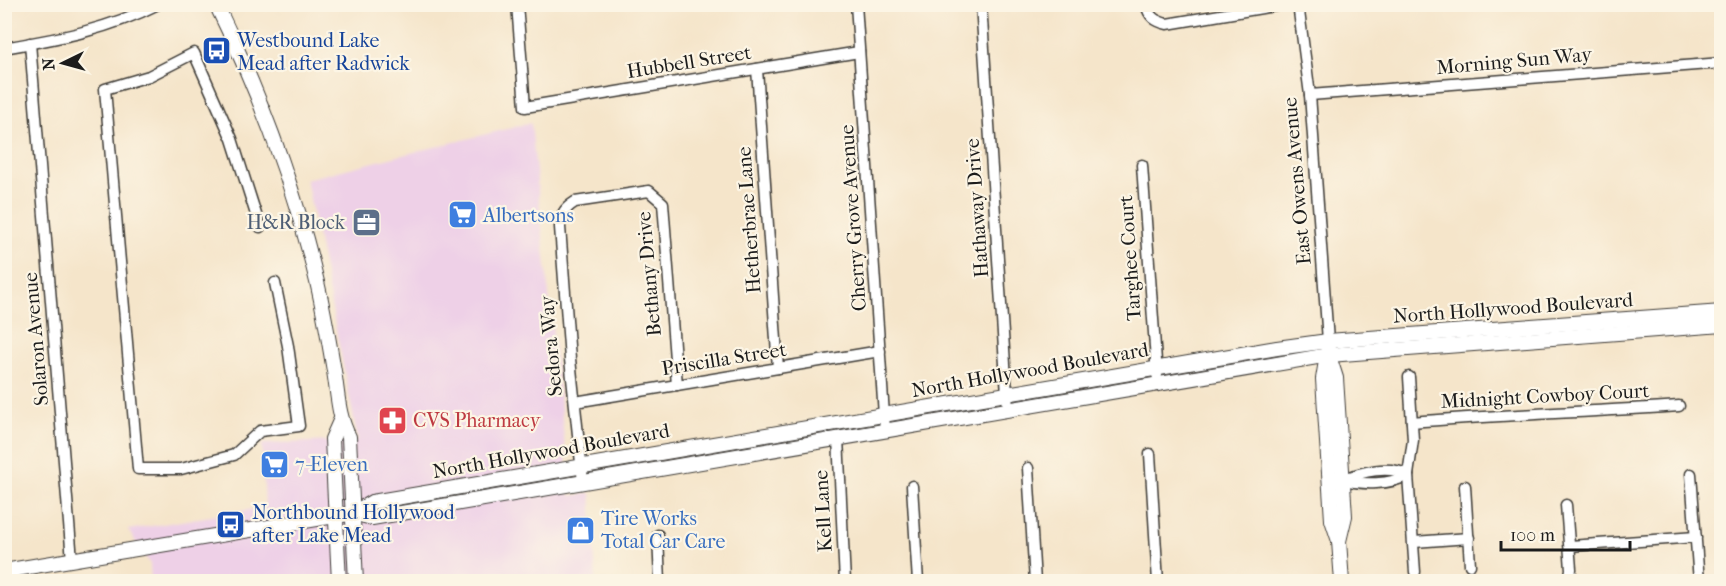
<svg xmlns="http://www.w3.org/2000/svg" width="1726" height="586" viewBox="0 0 1726 586" font-family="'IM FELL French Canon',serif">
	<style>
		.built { fill: #eed0e7 }
		.lines { fill: none; stroke-linecap: round; stroke-linejoin: round }
		.minor-casing { stroke: #3d3a36; stroke-width: 13 }
		.major-casing { stroke: #3d3a36; stroke-width: 16 }
		.minor { stroke: #fff; stroke-width: 10 }
		.major { stroke: #fff; stroke-width: 14 }
		.labels { text-anchor: middle; dominant-baseline: central; stroke-width: 4.5; stroke-linejoin: round; paint-order: stroke }
		.transit-label { font-size: 20px; fill: #164399; stroke: #fcf5e5; text-anchor: start }
		.street-label { font-size: 20px; fill: #1c1c1c; stroke: #fcf5e5 }
		.shop-label { font-size: 20px; fill: #366cbe; stroke: #fcf5e5; text-anchor: start }
		.service-label { font-size: 20px; fill: #4e5e75; stroke: #fcf5e5; text-anchor: end }
		.health-label { font-size: 20px; fill: #be3a42; stroke: #fcf5e5; text-anchor: start }
	</style>
	<rect width="100%" height="100%" fill="#fcf5e5"/>
	<filter id="ink" filterUnits="userSpaceOnUse"><feTurbulence type="fractalNoise" baseFrequency=".0167" numOctaves="2"/><feDisplacementMap in="SourceGraphic" scale="12" xChannelSelector="R" yChannelSelector="G"/><feConvolveMatrix kernelMatrix="1 2 1 2 8 2 1 2 1" color-interpolation-filters="sRGB"/></filter>
	<filter id="wash" filterUnits="userSpaceOnUse"><feTurbulence type="fractalNoise" baseFrequency=".008" numOctaves="4" result="noise"/><feDisplacementMap in="SourceGraphic" scale="24" xChannelSelector="R" yChannelSelector="G"/><feGaussianBlur stdDeviation="1.35" result="paint"/><feColorMatrix in="noise" values="0 0 0 0 0 0 0 0 0 0 0 0 0 0 0 0 0 1.4 0 .05"/><feComposite in="paint" operator="in"/></filter>
	<g filter="url(#wash)">
		<rect width="100%" height="100%" fill="#f5e5ca"/>
		<!-- built -->
		<polygon class="built" points="531,123 570,496 591,493 596,581 151,581 150,564 128,530 265,507 262,444 358,440 306,179"/>
	</g>
	<g filter="url(#ink)">
		<g class="lines">
			<defs>
				<g id="minor">
					<polyline points="517,4 525,107 859,52"/>
					<polyline points="856,4 885,430"/>
					<polyline points="981,4 1008,409"/>
					<path d="M1146,4C1149,17 1155,21 1167,24L1286,4"/>
					<polyline points="1298,4 1310,95 1328,341"/>
					<polyline points="30,43 72,560"/>
					<path d="M4,48C61,38 107,30 158,4"/>
					<polyline points="757,69 778,368"/>
					<polyline points="1310,95 1722,63"/>
					<polyline points="1142,165 1157,375"/>
					<polyline points="260,227 232,139 194,53 149,76 105,89 138,469 181,469 234,455 260,431 299,426 288,346 275,283"/>
					<polyline points="1409,377 1413,440 1408,475 1415,572"/>
					<polyline points="575,402 880,351"/>
					<path d="M1412,422C1501,415 1590,412 1679,406"/>
					<polyline points="838,438 845,582"/>
					<polyline points="1150,454 1158,582"/>
					<polyline points="1028,468 1035,582"/>
					<polyline points="1691,474 1699,582"/>
					<path d="M1343,480C1362,471 1389,465 1408,475"/>
					<path d="M1343,480C1363,485 1390,485 1408,475"/>
					<path d="M583,482L570,359L560,227C561,214 564,209 575,202L649,191L663,203L677,385"/>
					<polyline points="912,486 918,582"/>
					<polyline points="1465,486 1470,565"/>
					<polyline points="1566,505 1571,569 1569,582"/>
					<polyline points="658,535 660,582"/>
					<polyline points="1414,542 1469,538"/>
					<polyline points="1570,546 1696,537"/>
				</g>
				<g id="major">
					<path d="M216,4C260,94 294,185 317,282C324,311 329,341 334,371C338,395 338,416 349,437L356,582"/>
					<polyline points="1328,349 1323,379 1332,520 1339,541 1342,582"/>
					<polyline points="1329,356 1336,378 1345,516 1339,541"/>
					<polyline points="353,513 372,502 1277,348 1328,341 1722,312"/>
					<polyline points="4,571 353,513 372,518 1329,355 1722,325"/>
					<polyline points="339,582 332,439 340,421"/>
				</g>
			</defs>
			<!-- minor casing -->
			<use href="#minor" class="minor-casing"/>
			<!-- major casing -->
			<use href="#major" class="major-casing"/>
			<!-- minor -->
			<use href="#minor" class="minor"/>
			<!-- major -->
			<use href="#major" class="major"/>
		</g>
	</g>
	<!-- icons -->
	<defs>
		<symbol id="bus-square" viewBox="-11 -11 22 22"><rect x="-9" y="-9" width="18" height="18" rx="4" fill="#1a4fb4" stroke="#fcf5e5"/><path d="M-5-6H5V4H4V6H2V4H-2V6H-4V4H-5ZM-3.5-4V0h7V-4ZM-3.5 1.2v1.5H-2V1.2ZM2 1.2v1.5H3.5V1.2Z" fill="#fff"/></symbol>
		<symbol id="supermarket-square" viewBox="-11 -11 22 22"><rect x="-9" y="-9" width="18" height="18" rx="4" fill="#3f7fe0" stroke="#fcf5e5"/><path d="M-6-5.5h2.5l.6 2H6L4.5 2H-2.5L-4.4-4H-6ZM-1.5 3.2a1.3 1.3 0 1 0 .1 0ZM3 3.2a1.3 1.3 0 1 0 .1 0Z" fill="#fff"/></symbol>
		<symbol id="office-square" viewBox="-11 -11 22 22"><rect x="-9" y="-9" width="18" height="18" rx="4" fill="#5c6f8a" stroke="#fcf5e5"/><path d="M-6-3h4V-5.5h4V-3h4V5H-6ZM-1-4.5V-3h2v-1.5ZM-6 0V1H6V0Z" fill="#fff"/></symbol>
		<symbol id="pharmacy-square" viewBox="-11 -11 22 22"><rect x="-9" y="-9" width="18" height="18" rx="4" fill="#e0444e" stroke="#fcf5e5"/><path d="M-2-6h4v4h4v4h-4v4h-4v-4h-4v-4h4Z" fill="#fff"/></symbol>
		<symbol id="shop-square" viewBox="-11 -11 22 22"><rect x="-9" y="-9" width="18" height="18" rx="4" fill="#3f7fe0" stroke="#fcf5e5"/><path d="M-5-2.5h2.3a2.7 3.5 0 0 1 5.4 0H5L5.5 6h-11ZM-1.5-2.5h3a1.5 2.3 0 0 0-3 0Z" fill="#fff"/></symbol>
	</defs>
	<g fill-rule="evenodd">
		<use href="#bus-square" x="200" y="34" width="33" height="33"/>
		<use href="#supermarket-square" x="446" y="198" width="33" height="33"/>
		<use href="#office-square" x="350" y="206" width="33" height="33"/>
		<use href="#pharmacy-square" x="376" y="404" width="33" height="33"/>
		<use href="#supermarket-square" x="258" y="448" width="33" height="33"/>
		<use href="#bus-square" x="214" y="508" width="33" height="33"/>
		<use href="#shop-square" x="564" y="514" width="33" height="33"/>
	</g>
	<g class="labels">
		<!-- transit labels -->
		<g class="transit-label">
			<text x="237" y="40">Westbound Lake<tspan x="237" dy="23">Mead after Radwick</tspan></text>
			<text x="252" y="512">Northbound Hollywood<tspan x="252" dy="23">after Lake Mead</tspan></text>
		</g>
		<!-- street labels -->
		<g class="street-label">
			<text transform="translate(1514 61) rotate(-5)">Morning Sun Way</text>
			<text transform="translate(689 62) rotate(-9)">Hubbell Street</text>
			<text transform="translate(1297 181) rotate(-95)">East Owens Avenue</text>
			<text transform="translate(977 208) rotate(-94)">Hathaway Drive</text>
			<text transform="translate(853 218) rotate(-94)">Cherry Grove Avenue</text>
			<text transform="translate(749 220) rotate(-94)">Hetherbrae Lane</text>
			<text transform="translate(1130 258) rotate(-94)">Targhee Court</text>
			<text transform="translate(649 274) rotate(-95)">Bethany Drive</text>
			<text transform="translate(1513 308) rotate(-4)">North Hollywood Boulevard</text>
			<text transform="translate(36 339) rotate(-95)">Solaron Avenue</text>
			<text transform="translate(551 346) rotate(-95)">Sedora Way</text>
			<text transform="translate(724 359) rotate(-9)">Priscilla Street</text>
			<text transform="translate(1030 370) rotate(-10)">North Hollywood Boulevard</text>
			<text transform="translate(1545 396) rotate(-3)">Midnight Cowboy Court</text>
			<text transform="translate(551 451) rotate(-10)">North Hollywood Boulevard</text>
			<text transform="translate(823 511) rotate(-93)">Kell Lane</text>
		</g>
		<!-- shop labels -->
		<g class="shop-label">
			<text x="483" y="215">Albertsons</text>
			<text x="295" y="464">7-Eleven</text>
			<text x="601" y="518">Tire Works<tspan x="601" dy="23">Total Car Care</tspan></text>
		</g>
		<!-- service labels -->
		<g class="service-label">
			<text x="345" y="222">H&amp;R Block</text>
		</g>
		<!-- health labels -->
		<g class="health-label">
			<text x="413" y="420">CVS Pharmacy</text>
		</g>
	</g>
	<!-- margin -->
	<rect width="1726" height="586" fill="none" stroke="#fcf5e5" stroke-width="24"/>
	<!-- north arrow -->
	<g transform="translate(63 63) rotate(265)" stroke="#fcf5e5" stroke-width="4.5" paint-order="stroke">
	<path d="M0-4.5L10 22L0 15L-10 22Z" fill="#1c1c1c"/>
	<text y="-9" font-size="16" font-weight="bold" text-anchor="middle" fill="#1c1c1c">N</text>
	</g>
	<!-- scale -->
	<path d="M1501 541v9h129v-9" fill="none" stroke="#1c1c1c" stroke-width="3"/>
	<text x="1510" y="541" font-size="18" fill="#1c1c1c" stroke="#fcf5e5" stroke-width="4.5" paint-order="stroke">100 m</text>
</svg>
